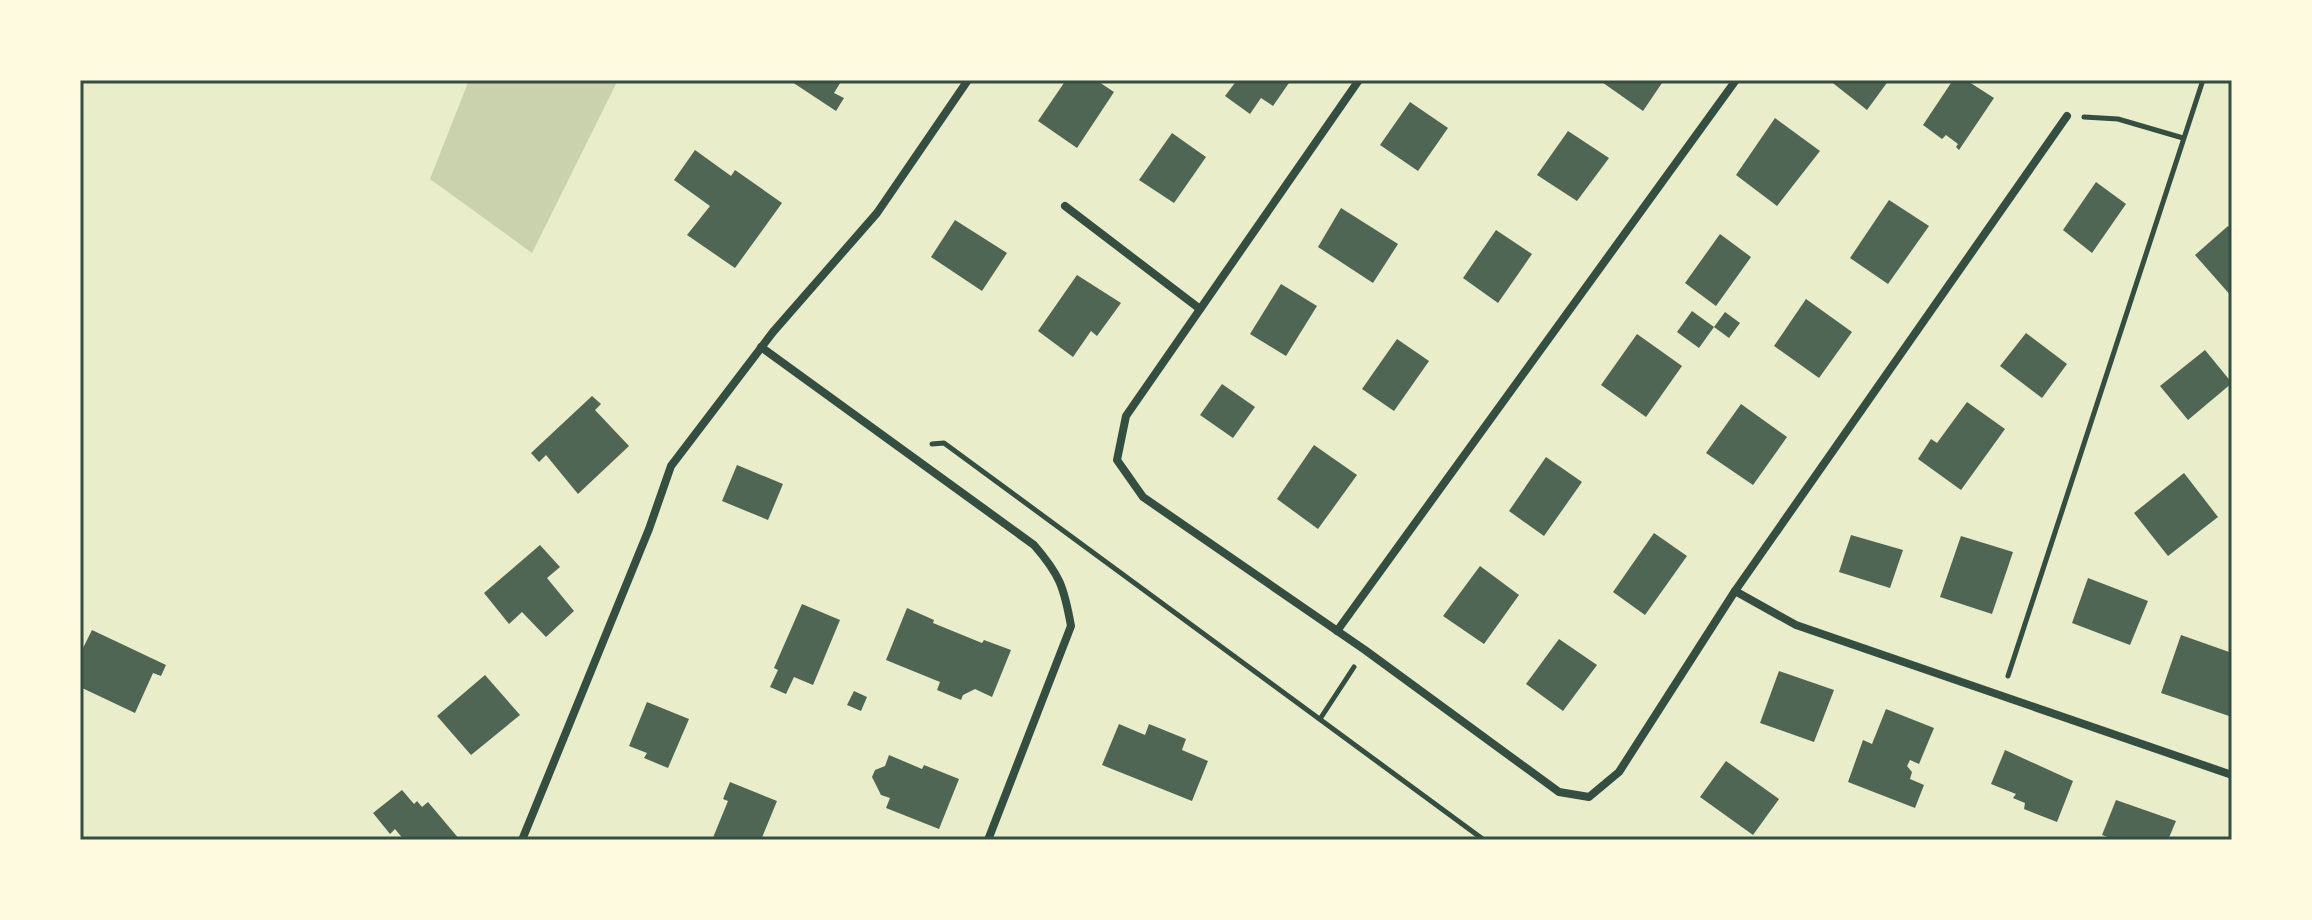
<svg xmlns="http://www.w3.org/2000/svg" width="2312" height="920" viewBox="0 0 2312 920" font-family="Lato,sans-serif">
	<style>
		.green { fill: #cad2ad }
		.building { fill: #4f6655 }
		.lines { fill: none; stroke-linecap: round; stroke-linejoin: round }
		.path { stroke: #344e41; stroke-width: 5 }
		.minor { stroke: #344e41; stroke-width: 8 }
		.neatline { fill: none; stroke: #344e41; stroke-width: 3 }
	</style>
	<rect width="100%" height="100%" fill="#e9edc9"/>
	<!-- green -->
	<polygon class="green" points="469,80 618,80 532,253 430,179"/>
	<!-- building -->
	<g class="building">
		<polygon points="789,80 842,80 834,93 844,98 836,111"/>
		<polygon points="1066,80 1096,80 1114,92 1077,148 1038,121"/>
		<polygon points="1237,80 1291,80 1273,106 1261,98 1250,114 1225,96"/>
		<polygon points="1599,80 1664,80 1643,111"/>
		<polygon points="1829,80 1889,80 1867,110"/>
		<polygon points="1953,80 1966,80 1994,98 1959,150 1956,147 1958,144 1946,135 1942,139 1923,125"/>
		<polygon points="1410,102 1448,128 1418,171 1380,145"/>
		<polygon points="1775,118 1820,151 1777,206 1736,175"/>
		<polygon points="1568,131 1609,158 1577,201 1537,175"/>
		<polygon points="1172,133 1206,157 1174,203 1139,180"/>
		<polygon points="695,150 731,176 735,170 782,203 735,268 687,235 710,206 674,180"/>
		<polygon points="2096,182 2126,204 2092,253 2063,230"/>
		<polygon points="1889,200 1929,226 1888,284 1850,258"/>
		<polygon points="1341,208 1398,244 1373,283 1318,247"/>
		<polygon points="955,220 1007,253 982,291 931,257"/>
		<polygon points="2228,226 2232,230 2232,297 2195,255"/>
		<polygon points="1496,230 1532,254 1498,303 1463,278"/>
		<polygon points="1720,234 1751,257 1716,306 1685,283"/>
		<polygon points="1077,275 1121,303 1097,336 1091,331 1073,357 1038,331"/>
		<polygon points="1281,284 1317,306 1286,356 1250,334"/>
		<polygon points="1806,299 1852,332 1819,378 1774,346"/>
		<polygon points="1692,311 1714,327 1699,348 1677,332"/>
		<polygon points="1725,312 1740,323 1729,338 1714,327"/>
		<polygon points="2026,333 2067,364 2042,398 2000,366"/>
		<polygon points="1637,334 1682,366 1646,417 1601,385"/>
		<polygon points="1397,339 1429,361 1394,411 1362,389"/>
		<polygon points="2205,350 2232,383 2188,420 2160,386"/>
		<polygon points="1222,384 1255,407 1233,438 1200,415"/>
		<polygon points="592,396 601,404 595,410 629,446 578,494 546,455 539,462 531,453"/>
		<polygon points="1967,402 2005,429 1961,490 1918,459 1931,439 1937,443"/>
		<polygon points="1741,404 1787,437 1753,485 1706,453"/>
		<polygon points="1314,445 1357,475 1318,529 1277,499"/>
		<polygon points="1546,457 1582,482 1544,536 1509,511"/>
		<polygon points="737,465 783,484 768,520 722,501"/>
		<polygon points="2184,473 2218,517 2168,556 2134,513"/>
		<polygon points="1654,533 1687,556 1645,615 1613,592"/>
		<polygon points="1851,535 1903,550 1890,588 1839,572"/>
		<polygon points="1961,536 2013,552 1992,614 1940,597"/>
		<polygon points="540,545 560,567 547,578 574,611 546,637 522,612 509,624 484,593"/>
		<polygon points="1480,566 1519,595 1484,644 1443,616"/>
		<polygon points="2088,578 2148,601 2130,645 2072,623"/>
		<polygon points="802,604 840,620 813,685 794,677 786,694 770,687 778,670 774,668"/>
		<polygon points="907,608 934,620 933,623 982,643 984,640 1011,650 992,697 975,689 963,695 961,700 937,690 940,682 886,660"/>
		<polygon points="92,630 166,665 161,676 153,673 135,713 80,687 80,654"/>
		<polygon points="2181,635 2232,653 2232,717 2161,693"/>
		<polygon points="1559,639 1597,665 1563,711 1526,684"/>
		<polygon points="1779,671 1834,690 1814,742 1760,723"/>
		<polygon points="485,675 520,715 471,755 437,716"/>
		<polygon points="854,691 867,697 861,711 847,705"/>
		<polygon points="647,702 689,719 668,768 644,758 647,753 629,746"/>
		<polygon points="1886,709 1934,728 1919,764 1910,760 1907,766 1912,772 1910,779 1924,785 1915,808 1848,782 1863,740 1872,744"/>
		<polygon points="1119,724 1145,735 1149,724 1186,739 1182,750 1208,761 1192,801 1102,765"/>
		<polygon points="2005,750 2073,781 2057,822 2024,809 2025,803 2013,798 2016,794 1991,784"/>
		<polygon points="889,755 922,769 924,765 959,779 939,829 886,808 890,798 881,795 872,777 875,770 885,766"/>
		<polygon points="1726,761 1779,799 1753,835 1700,797"/>
		<polygon points="730,782 777,801 761,840 712,840 728,801 723,799"/>
		<polygon points="402,790 414,804 417,801 422,807 428,802 460,840 404,840 395,829 390,834 373,813"/>
		<polygon points="2116,800 2176,821 2168,840 2116,840 2102,835"/>
	</g>
	<g class="lines">
		<!-- path -->
		<g class="path">
			<polyline points="2084,117 2118,119 2183,138"/>
			<polyline points="932,444 944,443 1484,840"/>
			<polyline points="2008,676 2203,80"/>
			<polyline points="1320,719 1354,667"/>
		</g>
		<!-- minor -->
		<g class="minor">
			<polyline points="1359,80 1126,416 1117,460 1143,497 1365,650 1559,792 1589,797 1619,772 1735,591 1796,625 2232,775"/>
			<polyline points="1065,206 1200,309"/>
			<path d="M761,347L1034,545C1060,575 1064,587 1071,626L988,840"/>
			<polyline points="1735,591 2067,116"/>
			<polyline points="1337,631 1736,80"/>
			<polyline points="522,840 649,529 671,466 773,332 877,213 968,80"/>
		</g>
	</g>
	<!-- border -->
	<rect width="2312" height="920" fill="none" stroke="#fefae0" stroke-width="164"/>
	<rect x="82" y="82" width="2148" height="756" class="neatline"/>
</svg>
